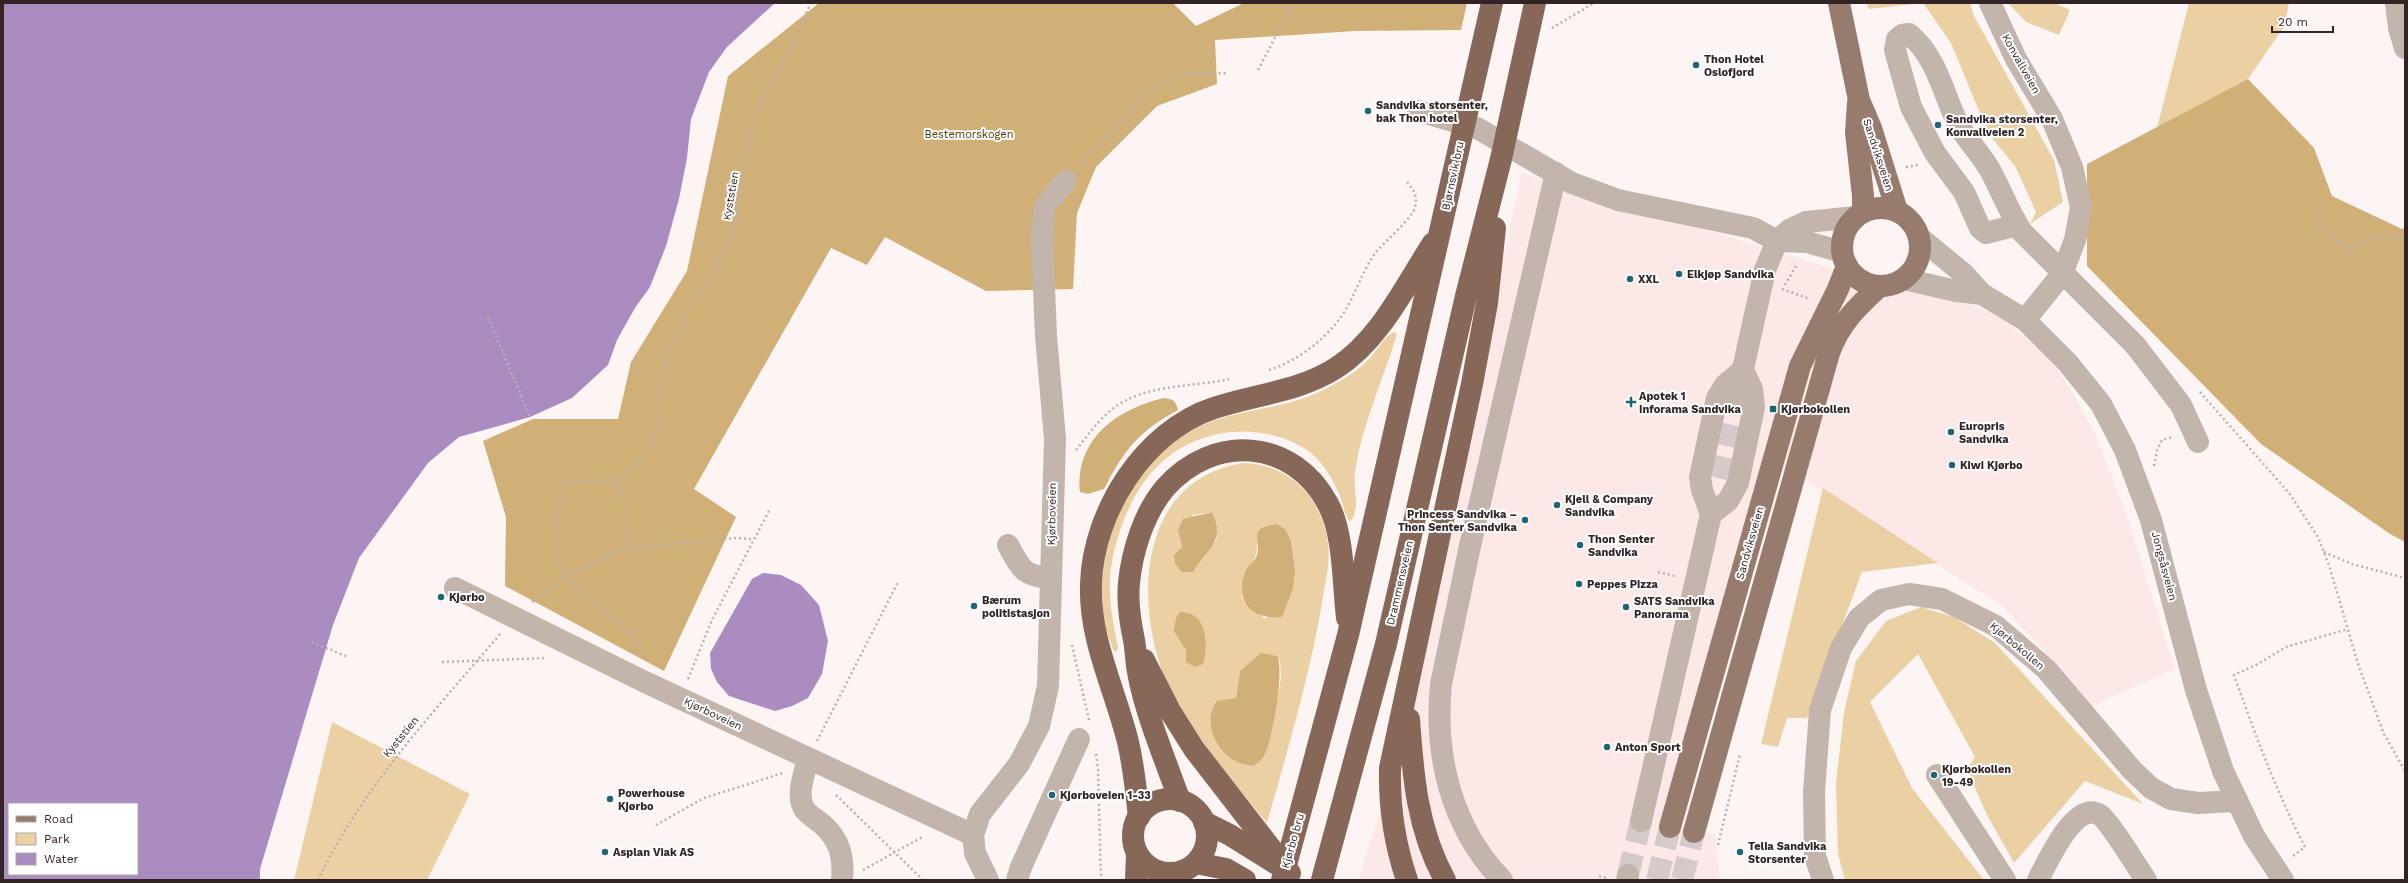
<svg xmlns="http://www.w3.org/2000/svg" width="2408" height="883" viewBox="0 0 2408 883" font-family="'Work Sans',sans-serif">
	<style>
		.built { fill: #fde8e8 }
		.green { fill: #ead0a3; fill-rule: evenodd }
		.forest { fill: #d0b077 }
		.water { fill: #ab8cc1; fill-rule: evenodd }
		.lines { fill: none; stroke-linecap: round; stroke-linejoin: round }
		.minor-tunnel { stroke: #d4caca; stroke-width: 22; stroke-dasharray: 22 11; stroke-linecap: butt }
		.major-tunnel { stroke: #d4caca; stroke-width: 22; stroke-dasharray: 22 11; stroke-linecap: butt }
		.path { stroke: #bbb0b0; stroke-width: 2.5; stroke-dasharray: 2 3; stroke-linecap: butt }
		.minor { stroke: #c3b4ac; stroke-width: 22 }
		.major { stroke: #977c6e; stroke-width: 22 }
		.highway { stroke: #876858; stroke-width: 22 }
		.poi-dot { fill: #1e6674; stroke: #fff; stroke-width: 1.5 }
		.labels { text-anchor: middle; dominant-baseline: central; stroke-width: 4; stroke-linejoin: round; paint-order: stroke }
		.poi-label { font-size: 11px; font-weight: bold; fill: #322324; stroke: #fff; text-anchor: start }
		.street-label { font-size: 11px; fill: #322324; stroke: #fff }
		.park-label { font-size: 11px; fill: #4b3505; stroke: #fff }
	</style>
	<rect width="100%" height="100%" fill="#fdf4f4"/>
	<!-- built -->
	<polygon class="built" points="1522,173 1837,270 1929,291 1975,306 2003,319 2048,357 2071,390 2096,436 2125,510 2175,669 2092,706 2004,607 1765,455 1662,821 1715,834 1720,880 1358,880 1390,782"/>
	<!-- green -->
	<g class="green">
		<polygon points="1866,3 1970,3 1974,16 2054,160 2063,202 2030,224 2036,212 2015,166 1988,133 1951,43 1923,3 1869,9"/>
		<polygon points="2008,3 2054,3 2070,10 2059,35 2026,22"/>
		<polygon points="2189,3 2289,3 2284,27 2248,79 2157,128"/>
		<path d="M1394,332L1397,334C1383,381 1361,426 1355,474C1353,489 1361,509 1350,522C1344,514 1343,503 1339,494C1333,480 1324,464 1312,454C1291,437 1258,429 1232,432C1175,438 1141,473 1122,525C1116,542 1111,560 1110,578C1109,602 1113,624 1118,647L1117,651H1114C1079,572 1125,458 1203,425C1242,408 1288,409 1325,389C1341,381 1358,371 1370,358C1377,351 1384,336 1394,332Z"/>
		<path d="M1244,463C1290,465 1321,496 1328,543C1331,566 1324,586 1321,609C1308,682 1287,752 1267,823C1238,788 1209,754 1185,715C1180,706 1172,696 1168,686C1133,606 1136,479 1244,463ZM1212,512L1217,539L1202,556L1193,572L1180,541L1193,515ZM1291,541L1295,570L1266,619C1239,601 1240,603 1245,570C1254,562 1257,556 1257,544ZM1280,660L1281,678L1272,729L1263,759L1236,762L1224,752L1213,734L1236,698L1240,671L1245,667Z"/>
		<polygon points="1823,488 1938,563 1862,572 1807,718 1787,718 1778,747 1761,744"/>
		<polygon points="1921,607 1954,617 1995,643 2143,804 2085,781 2014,863 1986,813 1967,769 1975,757 1918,654 1870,702 1912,788 1984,880 1845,880 1838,854 1836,784 1844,712 1856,661 1886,621"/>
		<polygon points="332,722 470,794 427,880 294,880"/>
	</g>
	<!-- forest -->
	<g class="forest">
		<polygon points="819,3 1173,3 1196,26 1244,3 1467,3 1461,30 1355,31 1215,40 1217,84 1157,106 1096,167 1077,213 1073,289 986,291 885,237 867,265 831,248 694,489 736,517 664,671 505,586 506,517 483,441 533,419 618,419 631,362 687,271 728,76"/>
		<polygon points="2248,79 2314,148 2332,196 2402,229 2405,228 2405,542 2390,534 2261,444 2087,266 2087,164"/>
		<path d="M1164,398C1173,399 1176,401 1178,410C1139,431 1124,450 1104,489L1088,494L1080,492C1075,439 1117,409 1164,398Z"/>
		<path d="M1212,512C1226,542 1208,547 1193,572H1182L1175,564L1174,555L1182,547L1178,530L1183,519Z"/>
		<path d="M1276,524L1285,529L1291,541L1295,570L1293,588L1282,617C1251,620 1235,602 1245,572C1247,565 1255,562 1257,555C1259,548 1257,540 1257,533L1261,528Z"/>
		<path d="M1180,612C1207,611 1209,645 1203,664L1195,667L1186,662V650L1174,631L1176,618Z"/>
		<path d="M1261,653L1277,656C1285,670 1272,744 1263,758C1261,761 1256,764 1253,766C1248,765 1240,764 1235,761C1215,749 1202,721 1217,701L1236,698L1240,671Z"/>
	</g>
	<!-- water -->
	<g class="water">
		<path d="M3,3H775L727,47L709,72L691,119L687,158L679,199L666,246L650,287L635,308L617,340L608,365L572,398L530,417L459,437L428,463L359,558L333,625L260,869V880H3ZM9,804H137V874H9Z"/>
		<polygon points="763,573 781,575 801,585 819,605 828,641 822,674 808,698 792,706 775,711 729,696 717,682 711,669 710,653 752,579"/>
	</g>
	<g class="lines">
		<!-- minor-tunnel -->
		<g class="minor-tunnel">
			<polyline points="1718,478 1736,400"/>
			<polyline points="1628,875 1641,821"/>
		</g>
		<!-- major-tunnel -->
		<g class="major-tunnel">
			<polyline points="1657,880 1670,827"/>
			<polyline points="1682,880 1694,832"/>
		</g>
		<!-- path -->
		<g class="path">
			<polyline points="1552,28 1594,3"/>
			<polyline points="1258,70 1293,3"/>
			<polyline points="1080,165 1149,90 1184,74 1227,73"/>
			<polyline points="1906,167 1918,165"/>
			<polyline points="2322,203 2319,224 2349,252 2369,238 2405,236"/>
			<polyline points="1785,285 1797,264"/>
			<polyline points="1782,289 1810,299"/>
			<polyline points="488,317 530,417"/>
			<path d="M1269,370C1298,361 1327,338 1343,314C1356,294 1362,271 1376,252C1385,241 1413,218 1415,207C1418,195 1412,187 1405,180"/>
			<polyline points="2200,392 2289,493 2318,537 2329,565 2358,664 2384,734 2405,771"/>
			<path d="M1076,450C1088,435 1099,419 1115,407C1146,384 1193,387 1230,379"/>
			<polyline points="2154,466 2157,450 2162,440 2173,437"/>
			<path d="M615,480C629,507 630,520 625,549"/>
			<polyline points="2324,552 2352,564 2405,578"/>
			<polyline points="1658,572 1675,576"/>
			<path d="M532,602L564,577C551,535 555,523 564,482L615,480L643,458L657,431V387L674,339L688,311L713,275L736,221L748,141L762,97L780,70L811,3"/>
			<polyline points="312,642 348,657"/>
			<polyline points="1072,645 1089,720"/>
			<polyline points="643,656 631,633 564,577 625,549 736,538 753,539"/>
			<polyline points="442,662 546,658"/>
			<polyline points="688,679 712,620 770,509"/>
			<polyline points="817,741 898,582"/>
			<polyline points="1096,754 1098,768 1101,880"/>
			<polyline points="836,795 923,880"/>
			<polyline points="656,825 704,798 783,773"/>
			<polyline points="1718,845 1740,754"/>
			<path d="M2293,856L2305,847C2276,791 2255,734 2234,675L2256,665L2286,647L2348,629"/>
			<polyline points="863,870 924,836"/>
			<polyline points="1599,876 1607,878"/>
			<path d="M318,880C364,785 433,713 500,634"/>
		</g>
		<!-- minor -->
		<g class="minor">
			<polyline points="1990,3 2016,59 2052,119 2072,167 2081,207 2075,240 2062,274 2025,320"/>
			<polyline points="2396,3 2399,28 2405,48"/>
			<polyline points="1418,111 1477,128 1572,183 1618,200 1753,228 1777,241 1807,242 1842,252"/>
			<path d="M2017,225L1986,233L1980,228L1964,192L1935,153L1911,107L1895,50L1897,39L1902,35L1909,34C1936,56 1943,92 1957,122C1966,139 1980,153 1990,170C2001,190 2009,212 2022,232L2135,345L2181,405L2198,442"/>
			<polyline points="1920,238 1964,274 1982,294 2025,320 2067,362 2101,404 2125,450 2151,520 2196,690 2223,771 2254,836 2283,880"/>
			<polyline points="1904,279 1956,291 1982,294"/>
			<polyline points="1736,400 1765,270 1777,241 1789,230 1806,222 1856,217"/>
			<path d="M1008,545C1021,568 1022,576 1051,578"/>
			<polyline points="455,588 645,682 973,835"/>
			<path d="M808,758C805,773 795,796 805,810C809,815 817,820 822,824C840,840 844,857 842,880"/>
			<polyline points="1937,775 2005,880"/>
			<polyline points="1641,821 1711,514 1702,490 1700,477 1717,398 1725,385 1743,370 1752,389 1754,407 1738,483 1728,501 1711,514"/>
			<polyline points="988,880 975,853 973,835 980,814 1019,764 1039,726 1048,686 1055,439 1046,336 1042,239 1045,206 1066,181"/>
			<polyline points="1017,880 1021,867 1079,739"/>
			<path d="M1502,880C1451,827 1434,756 1441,684L1470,546L1556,173"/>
			<polyline points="1627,880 1628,875"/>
			<polyline points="1823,880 1815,856 1814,792 1820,710 1841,648 1859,618 1881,600 1909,594 1942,599 1996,626 2046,669 2132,770 2151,788 2171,799 2198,803 2236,801"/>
			<path d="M2038,880C2047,863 2075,799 2100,815C2110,822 2137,867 2146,880"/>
		</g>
		<!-- major -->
		<g class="major">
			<polyline points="1839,3 1859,100 1871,128 1897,211"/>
			<polyline points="1858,103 1856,132 1863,196 1863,212"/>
			<circle cx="1881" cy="247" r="39"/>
			<polyline points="1670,827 1800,366 1838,289 1847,266"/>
			<path d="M1694,832L1829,353C1840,323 1857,307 1880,286"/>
		</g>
		<!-- highway -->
		<g class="highway">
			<polyline points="1144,660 1170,711 1194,749 1290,873"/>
			<path d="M1409,719C1413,776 1417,829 1445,880"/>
			<circle cx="1170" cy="836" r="37"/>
			<path d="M1180,801C1166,762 1145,712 1138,672C1136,662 1136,651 1134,640C1130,621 1127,602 1129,583C1132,551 1144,513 1165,488C1213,433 1293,438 1328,504C1344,533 1343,584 1347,618"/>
			<path d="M1139,817C1136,792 1134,767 1128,742C1115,689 1089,640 1091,584C1093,512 1144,431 1214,408C1256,394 1298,392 1336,368C1380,340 1405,286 1433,243"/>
			<polyline points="1204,822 1230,835 1283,868"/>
			<polyline points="1196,863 1226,869 1245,880"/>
			<polyline points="1136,880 1137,853"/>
			<polyline points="1282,880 1348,635 1492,3"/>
			<polyline points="1322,880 1386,644 1466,296 1501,159 1535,3"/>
			<path d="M1407,880C1394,842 1389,808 1390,768L1472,384L1487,303L1495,228"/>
		</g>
	</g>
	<!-- markers -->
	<g class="poi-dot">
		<circle cx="1696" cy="65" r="4"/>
		<circle cx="1368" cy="111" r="4"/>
		<circle cx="1938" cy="125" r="4"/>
		<circle cx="1679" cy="274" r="4"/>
		<circle cx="1630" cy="279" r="4"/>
		<path d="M1629 396h4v4h4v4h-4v4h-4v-4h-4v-4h4z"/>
		<rect x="1769" y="405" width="8" height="8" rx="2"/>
		<circle cx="1951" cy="432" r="4"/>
		<circle cx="1952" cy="465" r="4"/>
		<circle cx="1557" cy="505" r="4"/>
		<circle cx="1525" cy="520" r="4"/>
		<circle cx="1580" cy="545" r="4"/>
		<circle cx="1579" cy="584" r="4"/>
		<circle cx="441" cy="597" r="4"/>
		<circle cx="974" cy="606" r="4"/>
		<circle cx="1626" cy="607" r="4"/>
		<circle cx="1607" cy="747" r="4"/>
		<circle cx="1934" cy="775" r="4"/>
		<circle cx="1052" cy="795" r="4"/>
		<circle cx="610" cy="799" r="4"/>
		<circle cx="605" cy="852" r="4"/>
		<circle cx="1740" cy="852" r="4"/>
	</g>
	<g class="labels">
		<!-- poi labels -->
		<g class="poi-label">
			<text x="1704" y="59">Thon Hotel<tspan x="1704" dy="13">Oslofjord</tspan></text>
			<text x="1376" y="105">Sandvika storsenter,<tspan x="1376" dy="13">bak Thon hotel</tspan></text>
			<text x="1946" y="119">Sandvika storsenter,<tspan x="1946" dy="13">Konvallveien 2</tspan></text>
			<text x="1687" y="274">Elkjøp Sandvika</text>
			<text x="1638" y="279">XXL</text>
			<text x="1639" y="396">Apotek 1<tspan x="1639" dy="13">Inforama Sandvika</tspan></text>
			<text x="1781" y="409">Kjørbokollen</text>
			<text x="1959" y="426">Europris<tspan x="1959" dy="13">Sandvika</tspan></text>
			<text x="1960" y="465">Kiwi Kjørbo</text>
			<text x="1565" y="499">Kjell &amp; Company<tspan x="1565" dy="13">Sandvika</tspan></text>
			<text x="1517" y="514" text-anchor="end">Princess Sandvika –<tspan x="1517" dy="13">Thon Senter Sandvika</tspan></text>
			<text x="1588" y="539">Thon Senter<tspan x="1588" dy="13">Sandvika</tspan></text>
			<text x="1587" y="584">Peppes Pizza</text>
			<text x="449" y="597">Kjørbo</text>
			<text x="982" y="600">Bærum<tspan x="982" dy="13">politistasjon</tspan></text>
			<text x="1634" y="601">SATS Sandvika<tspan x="1634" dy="13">Panorama</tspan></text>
			<text x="1615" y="747">Anton Sport</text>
			<text x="1942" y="769">Kjørbokollen<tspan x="1942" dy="13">19-49</tspan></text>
			<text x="618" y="793">Powerhouse<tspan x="618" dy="13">Kjørbo</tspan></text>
			<text x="1060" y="795">Kjørboveien 1-33</text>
			<text x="1748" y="846">Telia Sandvika<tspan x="1748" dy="13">Storsenter</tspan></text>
			<text x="613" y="852">Asplan Viak AS</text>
		</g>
		<!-- street labels -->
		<g class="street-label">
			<text transform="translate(2021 64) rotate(61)">Konvallveien</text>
			<text transform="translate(1878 155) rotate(72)">Sandviksveien</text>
			<text transform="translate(1453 176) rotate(-78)">Bjørnsvik bru</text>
			<text transform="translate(731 196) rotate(-80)">Kyststien</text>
			<text transform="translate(1052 514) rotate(-89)">Kjørboveien</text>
			<text transform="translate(1750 543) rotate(-74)">Sandviksveien</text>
			<text transform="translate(2164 566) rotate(75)">Jongsåsveien</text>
			<text transform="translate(1400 583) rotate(-77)">Drammensveien</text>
			<text transform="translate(2017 646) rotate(40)">Kjørbokollen</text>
			<text transform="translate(713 714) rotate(25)">Kjørboveien</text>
			<text transform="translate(401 737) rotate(-51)">Kyststien</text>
			<text transform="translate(1293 841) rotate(-74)">Kjørbo bru</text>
		</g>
		<!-- park labels -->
		<g class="park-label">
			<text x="969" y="134">Bestemorskogen</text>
		</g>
	</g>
	<!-- border -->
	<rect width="2408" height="883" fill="none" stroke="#322324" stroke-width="8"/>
	<!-- legend -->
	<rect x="8" y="803" width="130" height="72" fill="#ffffff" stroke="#ada7a7"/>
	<rect x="16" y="816" width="20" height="6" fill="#977c6e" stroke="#ada7a7"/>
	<text x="44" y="823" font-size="12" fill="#322324">Road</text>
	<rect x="16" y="833" width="20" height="12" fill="#ead0a3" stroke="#ada7a7"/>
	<text x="44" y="843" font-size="12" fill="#322324">Park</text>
	<rect x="16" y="853" width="20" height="12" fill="#ab8cc1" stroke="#ada7a7"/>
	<text x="44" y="863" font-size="12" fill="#322324">Water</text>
	<!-- scale -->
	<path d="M2272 26v6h61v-6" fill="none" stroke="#322324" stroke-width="2"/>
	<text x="2278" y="26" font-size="12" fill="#322324" stroke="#ffffff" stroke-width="3" paint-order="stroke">20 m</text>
</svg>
